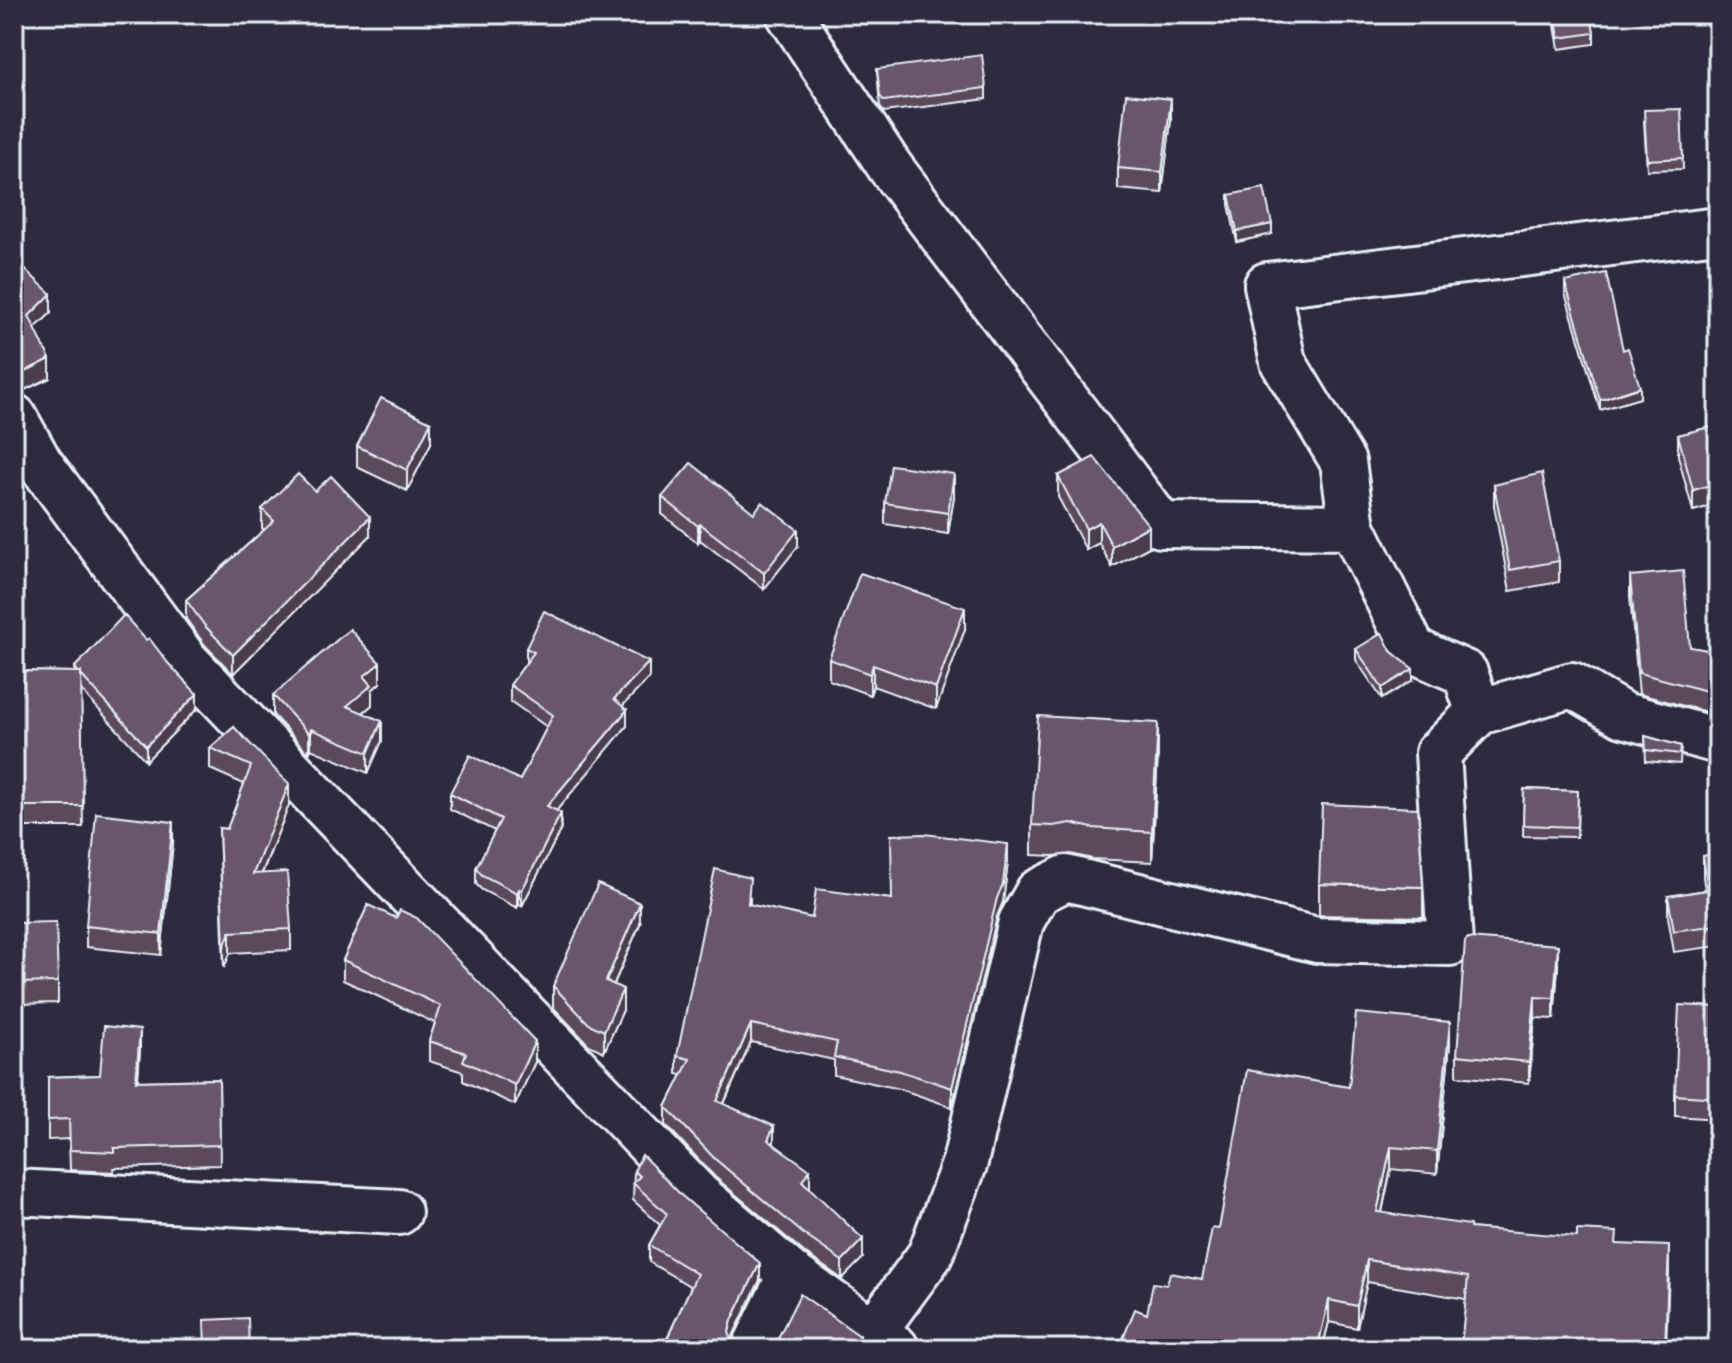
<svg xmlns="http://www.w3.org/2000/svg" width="1732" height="1363" viewBox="0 0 1732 1363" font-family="'Balsamiq Sans',sans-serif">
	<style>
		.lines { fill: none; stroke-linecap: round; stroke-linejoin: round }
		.minor-casing { stroke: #e8f1f8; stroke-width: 50 }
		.minor { stroke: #2f2a3d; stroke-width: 44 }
		.wall { fill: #5c4a5c; stroke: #e8f1f8; stroke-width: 2 }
		.shaded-wall { fill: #4b3c4b; stroke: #e8f1f8; stroke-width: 2 }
		.building { fill: #6b566b; stroke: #e8f1f8; stroke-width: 2 }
	</style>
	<rect width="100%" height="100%" fill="#2f2a3d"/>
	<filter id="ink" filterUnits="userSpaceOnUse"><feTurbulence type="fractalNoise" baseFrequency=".0125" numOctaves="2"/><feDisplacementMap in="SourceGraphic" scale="16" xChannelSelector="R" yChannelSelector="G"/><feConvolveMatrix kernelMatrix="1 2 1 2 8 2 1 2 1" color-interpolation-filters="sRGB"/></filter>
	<g filter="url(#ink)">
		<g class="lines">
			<defs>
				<g id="minor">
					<polyline points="789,14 890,167 1161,525 1352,527 1413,650 1465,673 1479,712"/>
					<polyline points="14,417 39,462 186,661 698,1195 791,1274 896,1348"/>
					<polyline points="1352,527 1343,462 1283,362 1267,285 1718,230"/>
					<polyline points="14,1192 399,1212"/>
					<polyline points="874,1331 930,1255 965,1162 1021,922 1038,892 1066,878 1317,940 1450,943 1438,753 1479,712 1572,685 1623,715 1718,741"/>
					<polyline points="754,1349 791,1274"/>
				</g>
			</defs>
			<!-- minor casing -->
			<use href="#minor" class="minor-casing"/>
			<!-- minor -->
			<use href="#minor" class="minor"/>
		</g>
		<!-- wall -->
		<g class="wall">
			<polygon points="1553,14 1591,14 1594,33 1594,44 1559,49"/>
			<polygon points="877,69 986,88 986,99 884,112 880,107"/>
			<polygon points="1681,109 1683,169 1647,170 1644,121"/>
			<polygon points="1171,120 1162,193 1118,189 1118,168"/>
			<polygon points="1229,195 1272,234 1237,242 1229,205"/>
			<polygon points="14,259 51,313 35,328 50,378 18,393 14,394"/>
			<polygon points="1565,282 1640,398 1600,410 1565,293"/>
			<polygon points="1718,425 1718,504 1693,511 1678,456 1678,435"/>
			<polygon points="431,443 407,491 357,467 357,446"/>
			<polygon points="1058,476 1149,547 1112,567 1099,543 1086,550 1058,497"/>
			<polygon points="1494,485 1559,561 1559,582 1510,591 1494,506"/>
			<polygon points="315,491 370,536 233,674 205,645 186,619 186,600 264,530 262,528 262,509"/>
			<polygon points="954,496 948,534 885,524 885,503"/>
			<polygon points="662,497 754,513 798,546 764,589 700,540 698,543 662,514"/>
			<polygon points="1630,576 1690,647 1718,652 1718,715 1639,694 1630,597"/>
			<polygon points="965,629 936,709 873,686 870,695 829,680 829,659"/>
			<polygon points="526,648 649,678 622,706 627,726 556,811 561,829 522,906 519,904 517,908 482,890 476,884 476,868 495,831 450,809 450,793 520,780 547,727 510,701 510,685 526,663"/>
			<polygon points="1356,649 1391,651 1413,680 1382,699 1356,660"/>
			<polygon points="75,667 197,709 146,761 81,690 83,827 14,827 14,671 75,672"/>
			<polygon points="380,683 372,690 372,705 363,713 382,741 368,773 311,749 309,754 273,715 273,695"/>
			<polygon points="234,727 289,805 262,874 291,929 291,950 230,953 224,968 219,828 227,829 244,784 210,769 210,748"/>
			<polygon points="1645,736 1681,746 1680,764 1646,761"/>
			<polygon points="1158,753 1152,862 1092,859 1071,854 1053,856 1032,855 1032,825"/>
			<polygon points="1524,789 1578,791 1577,837 1523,836"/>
			<polygon points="1718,823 1718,946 1674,952 1668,917 1668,896 1705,890 1703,877 1703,856 1713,855 1712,845 1712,824"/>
			<polygon points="173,843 161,955 86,947 86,926"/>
			<polygon points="1008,862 1003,902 997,916 952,1107 900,1089 834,1075 834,1060 751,1042 724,1104 774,1144 810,1188 863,1258 842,1279 806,1254 715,1177 666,1125 666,1107 682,1075 677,1074 677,1056 750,896 750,905 812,918 892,899"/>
			<polygon points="1319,884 1423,887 1423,917 1319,915"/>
			<polygon points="368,905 535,1062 515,1105 463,1081 463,1072 429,1061 429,1041 435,1023 343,980 343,960"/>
			<polygon points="14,923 58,982 58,1003 14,1004"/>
			<polygon points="640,924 614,984 623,1010 604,1052 589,1045 553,1007 553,986"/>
			<polygon points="1558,966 1554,1019 1535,1018 1529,1083 1457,1076 1457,1055"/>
			<polygon points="1718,1007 1718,1119 1675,1116 1675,1095"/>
			<polygon points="1450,1044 1437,1174 1391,1169 1382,1213 1470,1228 1617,1244 1669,1269 1666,1349 1461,1349 1466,1299 1367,1282 1357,1328 1329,1322 1322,1349 1122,1349 1122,1341 1147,1314 1167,1285 1202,1279 1219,1229 1349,1087"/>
			<polygon points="140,1049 138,1081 219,1079 220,1165 114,1168 114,1172 70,1170 69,1139 48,1140 48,1077 100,1075"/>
			<polygon points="634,1171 760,1280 732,1338 733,1345 738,1349 664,1349 664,1345 691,1287 649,1262 649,1245 660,1225 633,1200"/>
		</g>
		<!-- shaded-wall -->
		<g class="shaded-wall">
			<polygon points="18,36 18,57 14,65 14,44"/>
			<polygon points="1171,99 1171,120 1162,193 1162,172"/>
			<polygon points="1272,224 1272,234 1237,242 1237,231"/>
			<polygon points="51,294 51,313 29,334 29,316"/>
			<polygon points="50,359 50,378 18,393 18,375"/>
			<polygon points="1640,387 1640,398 1600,410 1600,400"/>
			<polygon points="431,422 431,443 407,491 407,470"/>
			<polygon points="954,474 954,496 948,534 948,513"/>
			<polygon points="1718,483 1718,504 1693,511 1693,490"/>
			<polygon points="370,517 370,536 233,674 233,655"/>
			<polygon points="1099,522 1099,543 1086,550 1086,529"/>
			<polygon points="700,524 700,540 698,543 698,526"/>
			<polygon points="1149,526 1149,547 1112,567 1112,546"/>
			<polygon points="798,530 798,546 764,589 764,573"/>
			<polygon points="965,608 965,629 936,709 936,688"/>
			<polygon points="649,662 649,678 614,715 614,699"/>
			<polygon points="380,663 380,683 372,690 372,705 347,726 347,706 364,676"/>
			<polygon points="873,665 873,686 870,695 870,674"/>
			<polygon points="1413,669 1413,680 1382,699 1382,688"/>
			<polygon points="197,694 197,709 146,761 146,746"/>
			<polygon points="627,710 627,726 547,822 547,806"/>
			<polygon points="382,721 382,741 368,773 368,753"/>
			<polygon points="1158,723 1158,753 1152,862 1152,832"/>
			<polygon points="311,729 311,749 309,754 309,734"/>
			<polygon points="289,784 289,805 253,895 253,874"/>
			<polygon points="561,813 561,829 522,906 522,890"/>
			<polygon points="173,822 173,843 161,955 161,934"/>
			<polygon points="1008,844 1008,862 1003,902 997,916 952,1107 952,1088"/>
			<polygon points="519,889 519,904 517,908 517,893"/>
			<polygon points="640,903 640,924 606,1002 606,981"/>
			<polygon points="230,932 230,953 224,968 224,947"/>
			<polygon points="1558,945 1558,966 1554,1019 1554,998"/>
			<polygon points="623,989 623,1010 604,1052 604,1031"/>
			<polygon points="1535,997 1535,1018 1529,1083 1529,1062"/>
			<polygon points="1450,1022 1450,1044 1437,1174 1437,1151"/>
			<polygon points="751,1024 751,1042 717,1119 717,1101"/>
			<polygon points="140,1030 140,1049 136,1101 136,1081"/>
			<polygon points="535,1041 535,1062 515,1105 515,1085"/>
			<polygon points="774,1126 774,1144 768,1140"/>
			<polygon points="1391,1147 1391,1169 1377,1234 1377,1212"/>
			<polygon points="810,1170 810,1189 802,1181"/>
			<polygon points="863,1239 863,1258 842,1279 842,1261"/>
			<polygon points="1669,1246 1669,1269 1665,1349"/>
			<polygon points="1367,1260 1367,1282 1357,1328 1357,1306"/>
			<polygon points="760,1263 760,1280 732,1338 729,1349 729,1332 732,1320"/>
			<polygon points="1329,1300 1329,1322 1322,1349 1317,1349"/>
			<polygon points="860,1336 860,1349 852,1349"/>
		</g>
		<!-- building -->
		<g class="building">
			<polygon points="1555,14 1591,14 1594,33 1559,38"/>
			<polygon points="982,55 986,88 884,101 880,96 877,69"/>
			<polygon points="1126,94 1171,99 1162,172 1118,168"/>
			<polygon points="1681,109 1683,158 1647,160 1644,110"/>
			<polygon points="1264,188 1272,224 1237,231 1229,195"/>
			<polygon points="14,259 51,294 29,316 50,359 18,375 14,375"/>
			<polygon points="1606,273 1623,350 1628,348 1640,387 1600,400 1565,282"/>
			<polygon points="381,398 431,422 407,470 357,446"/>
			<polygon points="1718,425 1718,483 1693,490 1678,435"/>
			<polygon points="1094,457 1149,526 1112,546 1099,522 1086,529 1058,476"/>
			<polygon points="691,463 754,513 762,502 798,530 764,573 700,524 698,526 662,497"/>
			<polygon points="891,465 954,474 948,513 885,503"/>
			<polygon points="1542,473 1559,561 1510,570 1494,485"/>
			<polygon points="298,474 315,491 331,476 370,517 233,655 205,626 186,600 274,521 262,509"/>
			<polygon points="1683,571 1690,647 1718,652 1718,694 1639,673 1630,576"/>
			<polygon points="860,573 965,608 936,688 873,665 870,674 829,659"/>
			<polygon points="544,611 649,662 614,699 627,710 547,806 561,813 522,890 519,889 517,893 482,875 476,868 501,819 450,793 470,755 520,780 553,715 510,685 534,652 526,648"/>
			<polygon points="124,615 146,640 149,638 168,663 197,694 146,746 81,675 81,672 78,672 75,667"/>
			<polygon points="350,629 380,663 364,676 372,685 347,706 382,721 368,753 311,729 309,734 273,695"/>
			<polygon points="1382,633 1391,651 1413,669 1382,688 1356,649"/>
			<polygon points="14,671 81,672 83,806 14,806"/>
			<polygon points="1038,716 1158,723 1152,832 1092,828 1071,823 1053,826 1032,825"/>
			<polygon points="234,727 289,784 253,874 287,872 291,929 230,932 224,947 219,828 227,829 251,766 210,748"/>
			<polygon points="1645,736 1681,746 1680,754 1646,750"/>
			<polygon points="1524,789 1578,791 1577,827 1523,825"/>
			<polygon points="1322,804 1418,808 1423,887 1319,884"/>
			<polygon points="96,813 173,822 161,934 86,926"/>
			<polygon points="1718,823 1718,925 1674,931 1668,896 1708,890 1703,856 1717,854 1712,824"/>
			<polygon points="924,834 1008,844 1003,884 997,898 952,1088 900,1071 834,1057 837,1042 751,1024 717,1101 774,1126 768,1140 810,1170 802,1181 863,1239 842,1261 806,1236 715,1159 666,1107 690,1059 677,1056 715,869 750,878 748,904 812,918 816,889 892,899 891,835"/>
			<polygon points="598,884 640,903 606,981 623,989 604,1031 589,1024 553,986"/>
			<polygon points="368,905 396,918 400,910 417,918 535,1041 515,1085 463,1061 466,1053 429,1041 441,1006 343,960"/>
			<polygon points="56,922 58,982 14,983 14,923"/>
			<polygon points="1468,938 1558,945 1554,998 1535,997 1529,1062 1457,1055 1465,941"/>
			<polygon points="1679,1005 1718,1007 1718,1098 1675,1095"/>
			<polygon points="1356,1013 1450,1022 1437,1151 1391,1147 1377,1212 1470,1225 1470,1228 1577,1237 1577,1230 1617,1232 1616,1244 1669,1246 1665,1349 1478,1349 1461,1347 1468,1277 1367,1260 1357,1306 1329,1300 1317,1349 1244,1349 1233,1346 1232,1349 1142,1349 1122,1341 1135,1309 1147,1314 1153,1283 1167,1285 1170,1273 1202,1279 1212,1228 1219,1229 1247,1070 1349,1087"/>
			<polygon points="104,1026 140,1030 136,1081 219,1079 220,1145 114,1148 114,1152 70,1150 69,1119 48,1120 48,1077 100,1075"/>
			<polygon points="642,1155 682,1196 760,1263 732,1320 729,1332 733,1345 738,1349 673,1349 664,1345 697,1274 649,1245 667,1214 633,1183 640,1176 634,1171"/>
			<polygon points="800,1294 860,1336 852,1349 771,1349 776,1342"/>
			<polygon points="248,1318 249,1349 205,1349 204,1320"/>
		</g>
	</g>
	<!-- margin -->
	<rect width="1732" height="1363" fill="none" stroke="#2f2a3d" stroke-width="48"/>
	<rect x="24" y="24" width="1684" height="1315" fill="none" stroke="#e8f1f8" stroke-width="3" filter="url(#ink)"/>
</svg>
